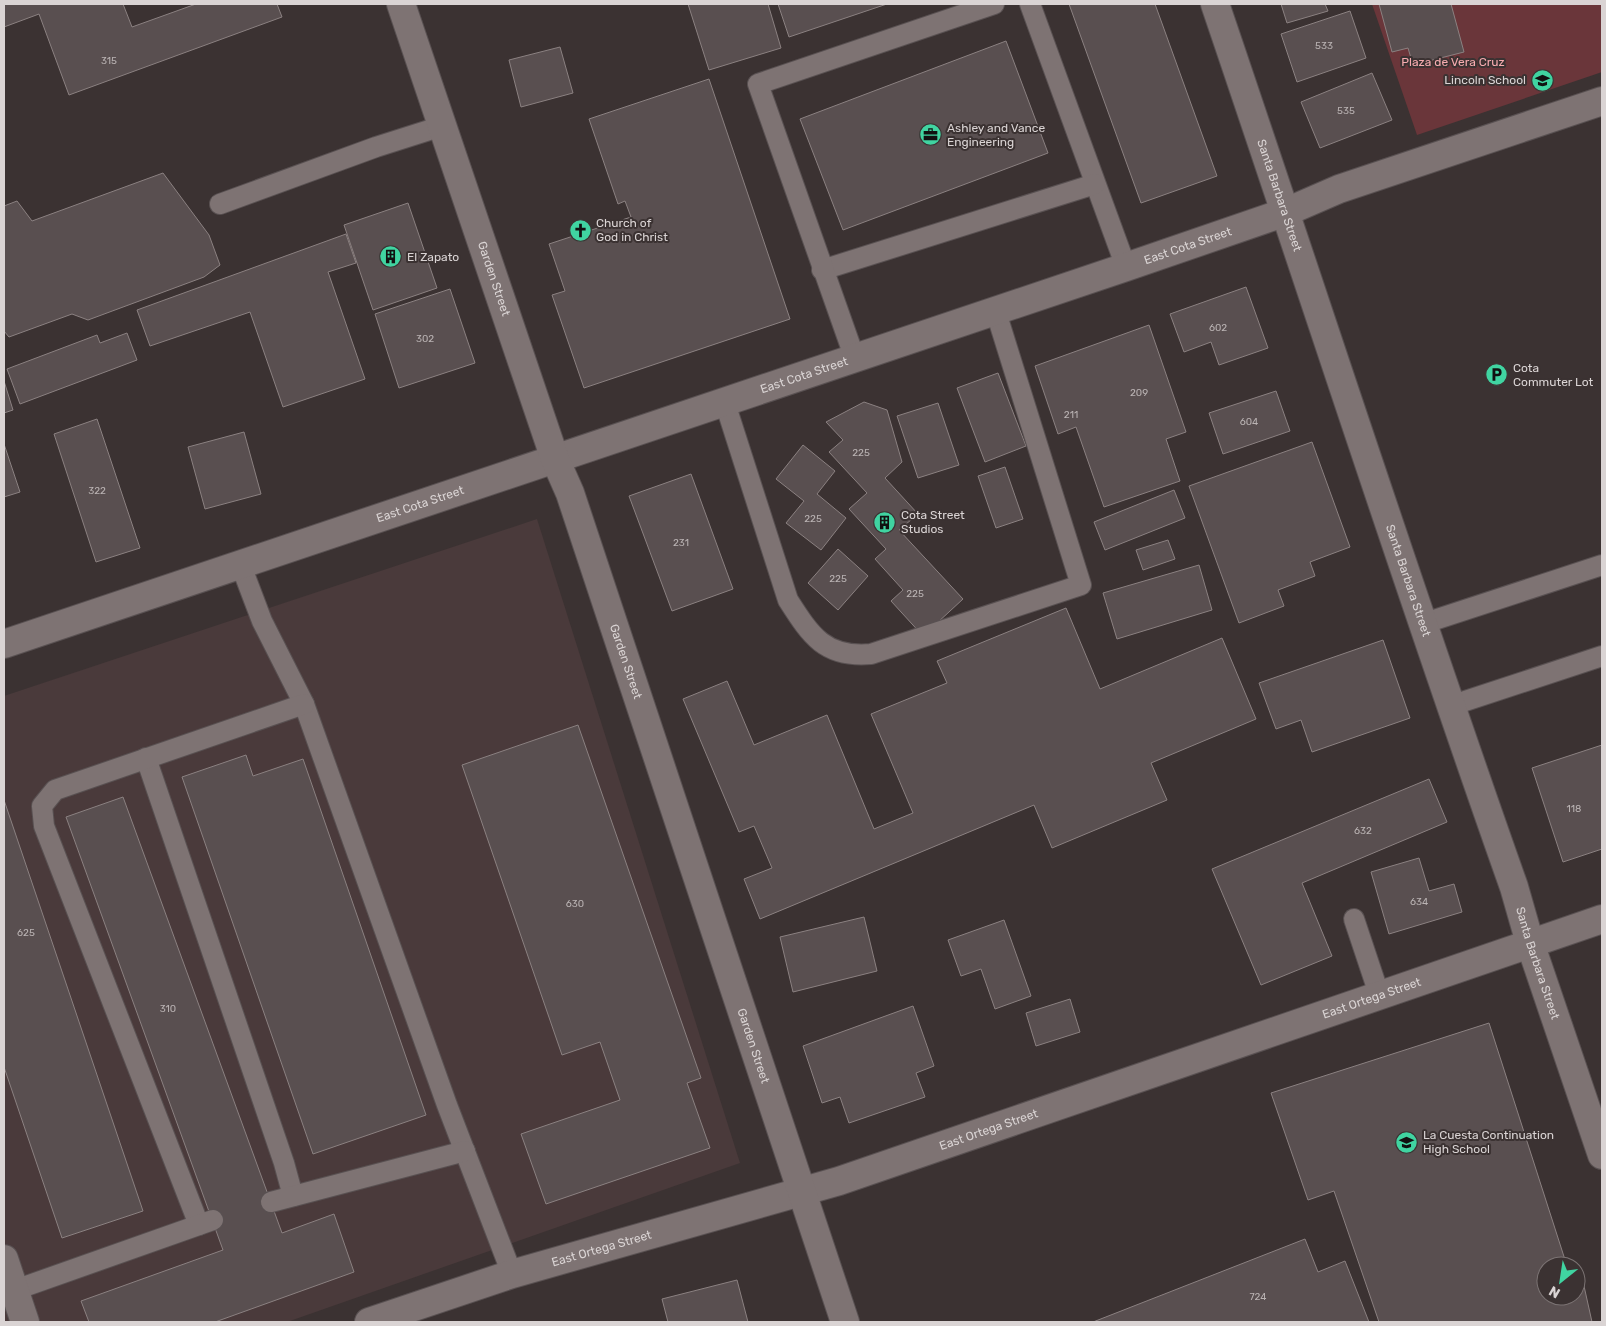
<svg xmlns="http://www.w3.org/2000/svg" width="1606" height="1326" viewBox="0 0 1606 1326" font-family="Rubik,sans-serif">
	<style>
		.built { fill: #4a3a3b }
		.green { fill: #6a363a }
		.building { fill: #594f50; stroke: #8b8181 }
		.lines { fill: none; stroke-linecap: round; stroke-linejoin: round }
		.lane-casing { stroke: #595152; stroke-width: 22 }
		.street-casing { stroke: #595152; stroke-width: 30 }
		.secondary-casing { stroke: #595152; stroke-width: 30 }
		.lane { stroke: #7e7373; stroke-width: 20 }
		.street { stroke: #7e7373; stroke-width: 28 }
		.secondary { stroke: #7e7373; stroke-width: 28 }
		.labels { text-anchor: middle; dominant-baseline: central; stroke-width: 4; stroke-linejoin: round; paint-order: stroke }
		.number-label { font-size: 10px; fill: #bab3b3 }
		.park-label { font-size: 12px; fill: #f8acb0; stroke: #3b3232 }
		.poi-label { font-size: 12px; fill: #dad4d4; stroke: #3b3232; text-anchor: start }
		.street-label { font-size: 12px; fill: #dad4d4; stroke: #3b3232 }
	</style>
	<rect width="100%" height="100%" fill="#3b3232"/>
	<!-- built -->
	<polygon class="built" points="537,519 740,1163 287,1322 4,1322 4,696"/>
	<!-- green -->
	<polygon class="green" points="1372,4 1602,4 1602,72 1417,135"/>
	<!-- building -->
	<g class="building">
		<polygon points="4,4 123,4 132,27 196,4 277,4 282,17 69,95 39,14 4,27"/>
		<polygon points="688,4 768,4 781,48 709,70"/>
		<polygon points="778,4 887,4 789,37"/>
		<polygon points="1069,4 1155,4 1217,176 1141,203"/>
		<polygon points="1281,4 1325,4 1328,11 1287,23"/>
		<polygon points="1379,4 1451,4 1464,52 1413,65 1408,48 1392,52"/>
		<polygon points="1350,11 1366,58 1297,82 1281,34"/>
		<polygon points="1006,41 1048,153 843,230 800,119"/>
		<polygon points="560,47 573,93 521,107 509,60"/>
		<polygon points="1372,73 1392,120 1320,148 1301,102"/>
		<polygon points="709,79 790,319 584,388 552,295 565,291 549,244 631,217 625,201 618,204 589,119"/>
		<polygon points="163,173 209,235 220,265 204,277 88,320 72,314 9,337 4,331 4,206 17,201 32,221"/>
		<polygon points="408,203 437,288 373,310 344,225"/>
		<polygon points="346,234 356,263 328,272 365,379 283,407 250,312 150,346 137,310"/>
		<polygon points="1246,287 1268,348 1219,365 1211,342 1184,352 1170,314"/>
		<polygon points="450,289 475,363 399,388 375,314"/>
		<polygon points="1149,325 1186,432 1166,439 1180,481 1104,507 1076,427 1058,434 1035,366"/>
		<polygon points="127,333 137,360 20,404 7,369 97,335 100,343"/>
		<polygon points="998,373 1026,446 985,462 957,388"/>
		<polygon points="4,381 13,410 4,413"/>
		<polygon points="1276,391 1290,431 1223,454 1209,413"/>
		<polygon points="864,402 887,410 902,462 885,478 918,514 899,530 963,599 923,636 891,601 903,590 875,559 886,549 849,509 867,493 829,452 843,440 826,422"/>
		<polygon points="938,403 959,465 918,478 897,416"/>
		<polygon points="97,419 140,548 96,562 54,434"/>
		<polygon points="244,432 261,494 205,509 188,447"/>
		<polygon points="1312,442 1350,547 1310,562 1315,576 1278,590 1284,606 1239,623 1189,486"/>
		<polygon points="4,444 20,492 4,497"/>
		<polygon points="803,445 835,471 817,494 846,518 821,550 786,523 804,501 776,479"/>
		<polygon points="1005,467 1023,519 996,528 978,476"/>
		<polygon points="691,474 733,589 672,611 629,496"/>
		<polygon points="1174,490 1185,518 1105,550 1094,522"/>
		<polygon points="1168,540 1175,559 1143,570 1136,550"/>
		<polygon points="838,549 868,576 838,610 808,583"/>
		<polygon points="1199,565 1212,610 1117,639 1103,593"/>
		<polygon points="1066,608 1100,689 1222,638 1256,719 1151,763 1167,800 1052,848 1034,805 760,919 744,879 772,868 754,826 739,832 683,699 727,681 754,745 827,715 874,829 913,813 871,714 947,683 937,661"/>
		<polygon points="1383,640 1410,718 1312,752 1301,720 1276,729 1259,683"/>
		<polygon points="578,725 701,1078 687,1083 710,1148 546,1204 521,1134 620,1100 600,1042 562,1055 462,765"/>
		<polygon points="1602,745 1602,849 1563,862 1532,768"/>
		<polygon points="246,755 253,776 303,759 426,1115 313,1154 182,777"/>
		<polygon points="1429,779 1447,822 1302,883 1332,956 1261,985 1212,869"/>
		<polygon points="123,797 282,1233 334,1214 354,1272 215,1322 89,1322 81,1301 223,1250 66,817"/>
		<polygon points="4,800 143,1211 62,1238 4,1067"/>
		<polygon points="1419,858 1429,891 1454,884 1462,912 1389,934 1371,872"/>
		<polygon points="864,917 877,971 793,992 780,937"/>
		<polygon points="1004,920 1031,996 995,1009 981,969 961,976 948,940"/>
		<polygon points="1070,999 1080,1032 1036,1046 1026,1013"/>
		<polygon points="913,1006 934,1066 916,1073 925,1097 849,1123 840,1097 822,1103 803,1046"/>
		<polygon points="1489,1023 1567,1266 1546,1266 1546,1296 1576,1296 1576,1288 1584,1286 1592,1322 1379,1322 1334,1191 1308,1200 1271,1093"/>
		<polygon points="1305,1239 1318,1272 1345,1261 1369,1322 1093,1322"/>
		<polygon points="737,1280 748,1322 668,1322 662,1299"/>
	</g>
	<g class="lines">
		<defs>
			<g id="lane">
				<polyline points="1030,4 1126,267"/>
				<polyline points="220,204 376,147 442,126"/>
				<polyline points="822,270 1095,184"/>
				<polyline points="854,356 758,84 994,4"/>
				<path d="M724,400L788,600C811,636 825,658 871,654L1081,585L995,309"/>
				<polyline points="240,563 262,621 304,704 447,1105 512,1274"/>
				<polyline points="1422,624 1602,565"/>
				<polyline points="1450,706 1602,656"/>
				<polyline points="146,758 284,1163 293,1196"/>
				<polyline points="1354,919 1379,994"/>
				<polyline points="271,1202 465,1151"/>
				<polyline points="199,1225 44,826 42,806 55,790 304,704"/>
				<polyline points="15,1290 213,1220"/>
			</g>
			<g id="street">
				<path id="s1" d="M1215,4C1315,298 1410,594 1514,887L1530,943L1602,1155"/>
				<path id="s2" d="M4,644L1126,267L1286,212L1339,189L1602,101"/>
				<polyline points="4,1259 25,1322"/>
				<path id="s3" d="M369,1322L512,1274L839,1181L1602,919"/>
			</g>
			<g id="secondary">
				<path id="s4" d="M401,4L555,459L570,493L845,1322"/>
			</g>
		</defs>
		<!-- lane casing -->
		<use href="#lane" class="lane-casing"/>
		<!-- street casing -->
		<use href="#street" class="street-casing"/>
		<!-- secondary casing -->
		<use href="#secondary" class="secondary-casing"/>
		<!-- lane -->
		<use href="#lane" class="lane"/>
		<!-- street -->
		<use href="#street" class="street"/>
		<!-- secondary -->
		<use href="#secondary" class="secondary"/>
	</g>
	<!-- icons -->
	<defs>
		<symbol id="school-disc" viewBox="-11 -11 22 22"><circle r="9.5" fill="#40d4a1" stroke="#3b3232"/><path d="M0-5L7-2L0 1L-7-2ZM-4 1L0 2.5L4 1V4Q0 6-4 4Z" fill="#111"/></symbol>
		<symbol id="office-disc" viewBox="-11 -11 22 22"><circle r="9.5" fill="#40d4a1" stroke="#3b3232"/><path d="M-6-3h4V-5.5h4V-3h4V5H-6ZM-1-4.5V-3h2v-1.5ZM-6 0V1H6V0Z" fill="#111"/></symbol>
		<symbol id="church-disc" viewBox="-11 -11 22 22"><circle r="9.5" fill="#40d4a1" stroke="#3b3232"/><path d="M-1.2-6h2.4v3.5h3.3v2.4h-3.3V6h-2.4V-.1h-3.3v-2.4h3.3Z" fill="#111"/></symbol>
		<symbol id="building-disc" viewBox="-11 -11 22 22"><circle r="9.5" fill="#40d4a1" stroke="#3b3232"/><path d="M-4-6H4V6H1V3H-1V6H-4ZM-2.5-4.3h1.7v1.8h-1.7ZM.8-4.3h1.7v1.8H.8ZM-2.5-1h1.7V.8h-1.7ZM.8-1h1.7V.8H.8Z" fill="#111"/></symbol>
		<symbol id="parking-disc" viewBox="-11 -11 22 22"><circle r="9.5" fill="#40d4a1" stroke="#3b3232"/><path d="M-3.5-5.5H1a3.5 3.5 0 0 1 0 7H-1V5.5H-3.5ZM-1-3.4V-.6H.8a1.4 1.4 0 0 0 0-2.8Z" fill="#111"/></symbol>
	</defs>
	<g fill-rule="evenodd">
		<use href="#school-disc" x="1530" y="68" width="25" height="25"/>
		<use href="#office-disc" x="918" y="122" width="25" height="25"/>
		<use href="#church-disc" x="568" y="218" width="25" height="25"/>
		<use href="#building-disc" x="378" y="244" width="25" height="25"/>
		<use href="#parking-disc" x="1484" y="362" width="25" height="25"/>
		<use href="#building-disc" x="872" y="510" width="25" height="25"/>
		<use href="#school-disc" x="1394" y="1130" width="25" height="25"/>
	</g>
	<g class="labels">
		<!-- number labels -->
		<g class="number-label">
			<text x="1324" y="46">533</text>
			<text x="109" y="61">315</text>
			<text x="1346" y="111">535</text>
			<text x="1218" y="328">602</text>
			<text x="425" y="339">302</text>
			<text x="1139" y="393">209</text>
			<text x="1071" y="415">211</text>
			<text x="1249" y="422">604</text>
			<text x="861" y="453">225</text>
			<text x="97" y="491">322</text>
			<text x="813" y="519">225</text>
			<text x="681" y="543">231</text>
			<text x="838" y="579">225</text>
			<text x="915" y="594">225</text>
			<text x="1574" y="809">118</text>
			<text x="1363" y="831">632</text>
			<text x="1419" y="902">634</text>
			<text x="575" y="904">630</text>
			<text x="26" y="933">625</text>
			<text x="168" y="1009">310</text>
			<text x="1258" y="1297">724</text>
		</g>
		<!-- park labels -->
		<g class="park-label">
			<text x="1453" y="62">Plaza de Vera Cruz</text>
		</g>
		<!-- poi labels -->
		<g class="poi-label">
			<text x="1526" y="80" text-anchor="end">Lincoln School</text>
			<text x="947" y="128">Ashley and Vance<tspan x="947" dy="14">Engineering</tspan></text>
			<text x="596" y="223">Church of<tspan x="596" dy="14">God in Christ</tspan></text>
			<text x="407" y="257">El Zapato</text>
			<text x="1513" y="368">Cota<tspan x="1513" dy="14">Commuter Lot</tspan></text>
			<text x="901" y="515">Cota Street<tspan x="901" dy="14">Studios</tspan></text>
			<text x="1423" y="1135">La Cuesta Continuation<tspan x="1423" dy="14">High School</tspan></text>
		</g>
		<!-- street labels -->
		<g class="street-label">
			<text stroke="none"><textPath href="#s1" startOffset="202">Santa Barbara Street</textPath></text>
			<text stroke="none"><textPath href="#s2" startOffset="1249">East Cota Street</textPath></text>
			<text stroke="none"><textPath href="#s4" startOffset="290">Garden Street</textPath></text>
			<text stroke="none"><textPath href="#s2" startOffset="844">East Cota Street</textPath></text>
			<text stroke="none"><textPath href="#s2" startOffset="439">East Cota Street</textPath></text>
			<text stroke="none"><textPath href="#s1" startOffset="608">Santa Barbara Street</textPath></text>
			<text stroke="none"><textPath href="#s4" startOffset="695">Garden Street</textPath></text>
			<text stroke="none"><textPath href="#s1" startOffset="1012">Santa Barbara Street</textPath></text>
			<text stroke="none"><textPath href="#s3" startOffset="1054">East Ortega Street</textPath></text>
			<text stroke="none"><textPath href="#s4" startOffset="1100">Garden Street</textPath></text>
			<text stroke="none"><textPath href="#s3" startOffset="649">East Ortega Street</textPath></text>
			<text stroke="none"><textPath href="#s3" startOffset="244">East Ortega Street</textPath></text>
		</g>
	</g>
	<!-- border -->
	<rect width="1606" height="1326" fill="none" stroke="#dad4d4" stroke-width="10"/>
	<!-- north arrow -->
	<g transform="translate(1561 1281) rotate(210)"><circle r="24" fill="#3b3232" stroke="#7b7373"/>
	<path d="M0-4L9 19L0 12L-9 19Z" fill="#40d4a1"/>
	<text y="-8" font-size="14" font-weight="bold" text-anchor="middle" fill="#dad4d4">N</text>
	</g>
</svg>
